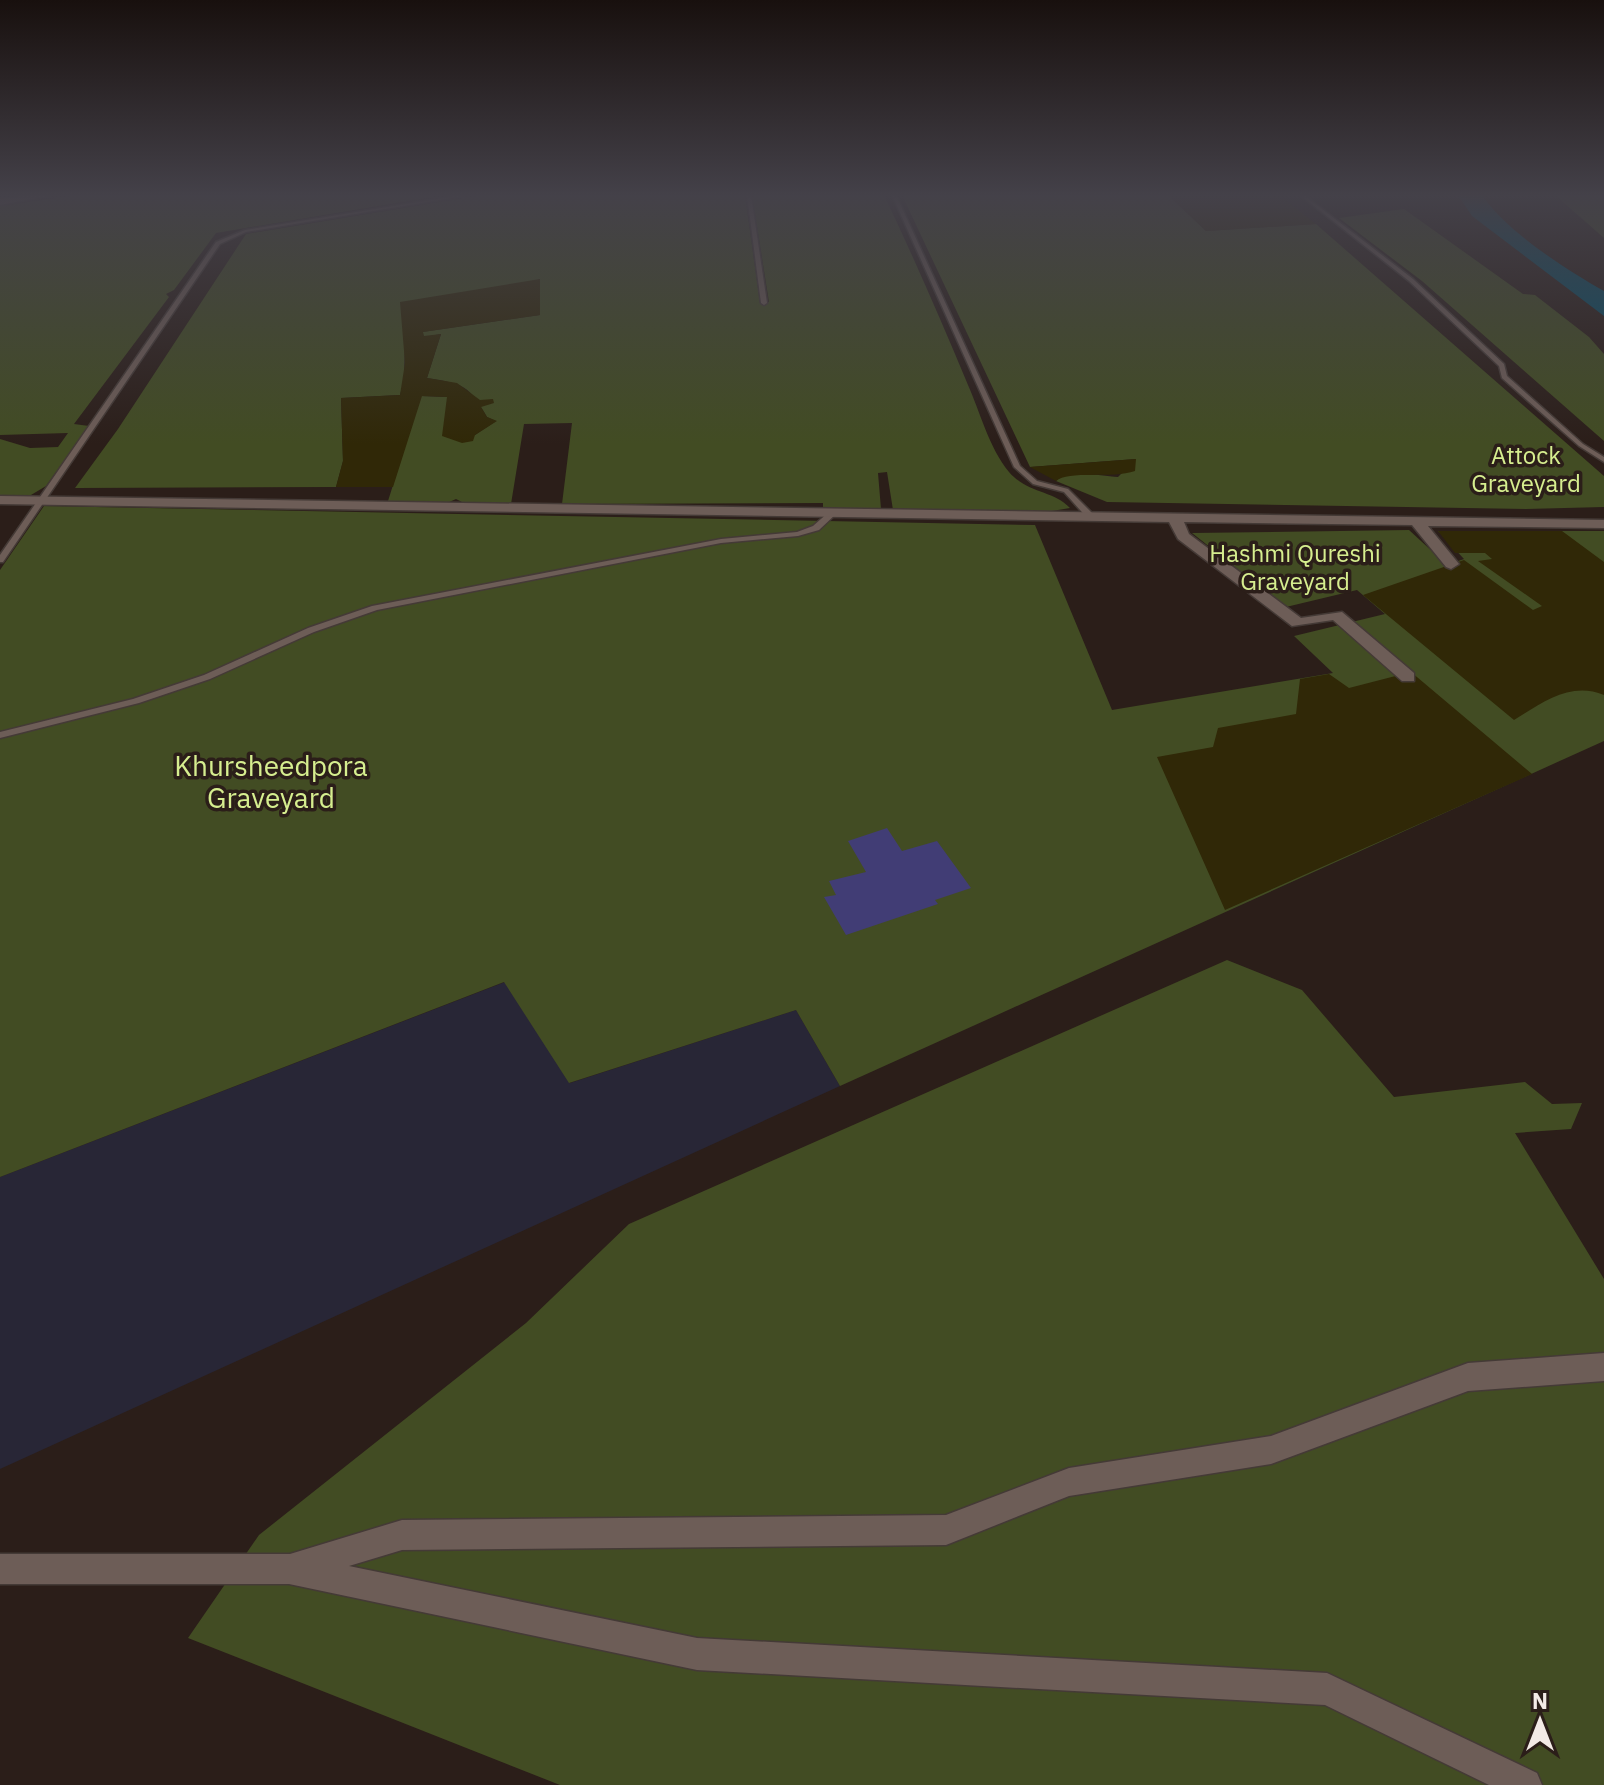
<svg xmlns="http://www.w3.org/2000/svg" width="1604" height="1785" viewBox="0 0 1604 1785" font-family="'IBM Plex Sans',sans-serif">
	<style>
		.industrial { fill: #282636 }
		.green { fill: #424c23 }
		.sand { fill: #302807 }
		.water { fill: #044d65 }
		.building { fill: #413d75 }
		.lines { fill: none; stroke-linecap: round; stroke-linejoin: round }
		.lane-casing { stroke: #443a36; stroke-width: 3 }
		.street-casing { stroke: #443a36; stroke-width: 3 }
		.lane { fill: #6d5d57; fill-rule: evenodd }
		.street { fill: #6d5d57; fill-rule: evenodd }
		.labels { text-anchor: middle; dominant-baseline: central; stroke-width: 7; stroke-linejoin: round; paint-order: stroke }
		.far-park-label { font-size: 24px; fill: #d6ee8f; stroke: #2b1e19 }
		.park-label { font-size: 28px; fill: #d6ee8f; stroke: #2b1e19 }
	</style>
	<rect width="100%" height="100%" fill="#2b1e19"/>
	<!-- industrial -->
	<polygon class="industrial" points="505,982 570,1083 796,1010 840,1086 0,1469 0,1177"/>
	<!-- green -->
	<g class="green">
		<polygon points="77,195 444,195 216,233 174,290 166,294 169,297 74,424 89,426 46,486 31,495 0,495 0,439 30,448 58,447 68,433 0,435 0,206"/>
		<path d="M482,195H745L760,303L769,302L752,195H884C914,258 941,320 968,385C979,409 989,448 1009,472C1028,494 1053,490 1070,508L1046,512L893,510L887,472L878,473L881,509L823,510V503L562,504L572,423L524,424L511,504L464,503L456,499L447,503L388,501L421,396L447,397L475,435L496,421L487,417C469,385 464,384 427,378L441,334L424,337L422,332L540,315V279L405,339L404,380L400,395L341,398L343,461L336,487L75,488L118,429L246,234Z"/>
		<path d="M902,195H1168L1206,231L1316,224L1604,476V507L1526,509L1107,502L1056,481C1069,469 1100,476 1118,477L1136,459L1030,467Z"/>
		<polygon points="1555,195 1604,195 1604,238"/>
		<polygon points="1404,209 1523,294 1535,295 1589,337 1604,354 1604,441 1422,281 1339,218"/>
		<polygon points="44,506 1035,525 1112,710 1333,673 1294,636 1385,614 1357,590 1286,607 1192,533 1409,530 1447,565 1464,559 1438,531 1604,531 1604,741 840,1086 796,1010 569,1083 504,982 0,1177 0,570"/>
		<polygon points="1227,960 1302,990 1394,1097 1525,1082 1552,1104 1582,1103 1571,1129 1515,1133 1604,1279 1604,1785 560,1785 188,1638 259,1535 526,1323 629,1224"/>
	</g>
	<!-- sand -->
	<g class="sand">
		<polygon points="1168,195 1279,195 1316,224 1206,231"/>
		<polygon points="540,279 540,315 423,332 424,336 441,334 427,378 457,383 480,400 493,399 494,403 481,407 487,417 497,421 475,435 473,441 462,443 442,436 447,397 422,396 393,487 336,487 343,461 341,398 400,395 405,363 400,302"/>
		<path d="M1136,459L1135,471C1112,479 1068,470 1056,481L1030,467Z"/>
		<path d="M1438,531H1562L1604,562V695C1570,681 1542,703 1514,720L1363,595L1464,560L1533,610L1542,606L1478,561L1492,559L1485,553H1455Z"/>
		<polygon points="1411,672 1532,774 1225,910 1157,757 1213,747 1218,728 1296,714 1300,679 1329,674 1349,688"/>
	</g>
	<!-- water -->
	<path class="water" d="M1458,195H1482C1506,231 1565,269 1604,291V316L1472,216Z"/>
	<!-- building -->
	<polygon class="building" points="887,828 902,851 937,841 971,888 935,900 938,904 846,935 824,897 836,895 829,881 866,872 848,841"/>
	<g class="lines">
		<defs>
			<g id="lane">
				<polygon points="462,195 470,195 246,232 220,244 3,562 0,562 0,555 216,242 245,230"/>
				<polygon points="747,195 751,195 767,303 764,305 761,303"/>
				<polygon points="892,195 896,195 1020,466 1037,481 1068,489 1095,516 1095,520 1089,520 1064,492 1033,484 1014,467"/>
				<polygon points="1300,195 1304,195 1413,279 1504,364 1507,376 1583,444 1604,457 1604,462 1579,446 1502,378 1499,366 1409,281"/>
				<polygon points="830,511 837,513 819,530 798,536 721,543 377,610 314,632 210,679 139,703 0,738 0,732 133,699 204,675 308,628 372,606 721,539 797,532 813,526"/>
			</g>
			<g id="street">
				<polygon points="32,195 53,195 0,205 0,199"/>
				<polygon points="0,496 1604,520 1604,528 1428,526 1459,564 1451,569 1446,567 1412,525 1184,522 1189,534 1301,618 1342,612 1414,673 1414,681 1402,681 1333,620 1292,626 1178,539 1169,522 0,504"/>
				<polygon points="1604,1353 1604,1381 1468,1391 1271,1464 1069,1496 946,1545 402,1550 349,1566 697,1638 1327,1673 1537,1773 1542,1785 1489,1785 1325,1705 697,1670 289,1584 0,1584 0,1554 290,1554 402,1520 946,1515 1069,1468 1271,1436 1468,1363"/>
			</g>
		</defs>
		<!-- lane casing -->
		<use href="#lane" class="lane-casing"/>
		<!-- street casing -->
		<use href="#street" class="street-casing"/>
		<!-- lane -->
		<use href="#lane" class="lane"/>
		<!-- street -->
		<use href="#street" class="street"/>
	</g>
	<!-- sky -->
	<linearGradient id="sky" x2="0" y2="1"><stop stop-color="#18100e"/><stop offset="0.44" stop-color="#444149"/><stop offset="1" stop-color="#444149" stop-opacity="0"/></linearGradient>
	<rect width="1604" height="444" fill="url(#sky)"/>
	<g class="labels">
		<!-- far-park labels -->
		<g class="far-park-label">
			<text x="1526" y="455">Attock<tspan x="1526" dy="28">Graveyard</tspan></text>
			<text x="1295" y="553">Hashmi Qureshi<tspan x="1295" dy="28">Graveyard</tspan></text>
		</g>
		<!-- park labels -->
		<g class="park-label">
			<text x="271" y="765">Khursheedpora<tspan x="271" dy="32">Graveyard</tspan></text>
		</g>
	</g>
	<!-- north arrow -->
	<g transform="translate(1540 1721)" stroke="#2b1e19" stroke-width="6" paint-order="stroke">
	<path d="M0-6L14 30L0 20L-14 30Z" fill="#f3eae6"/>
	<text y="-12" font-size="22" font-weight="bold" text-anchor="middle" fill="#f3eae6">N</text>
	</g>
</svg>
